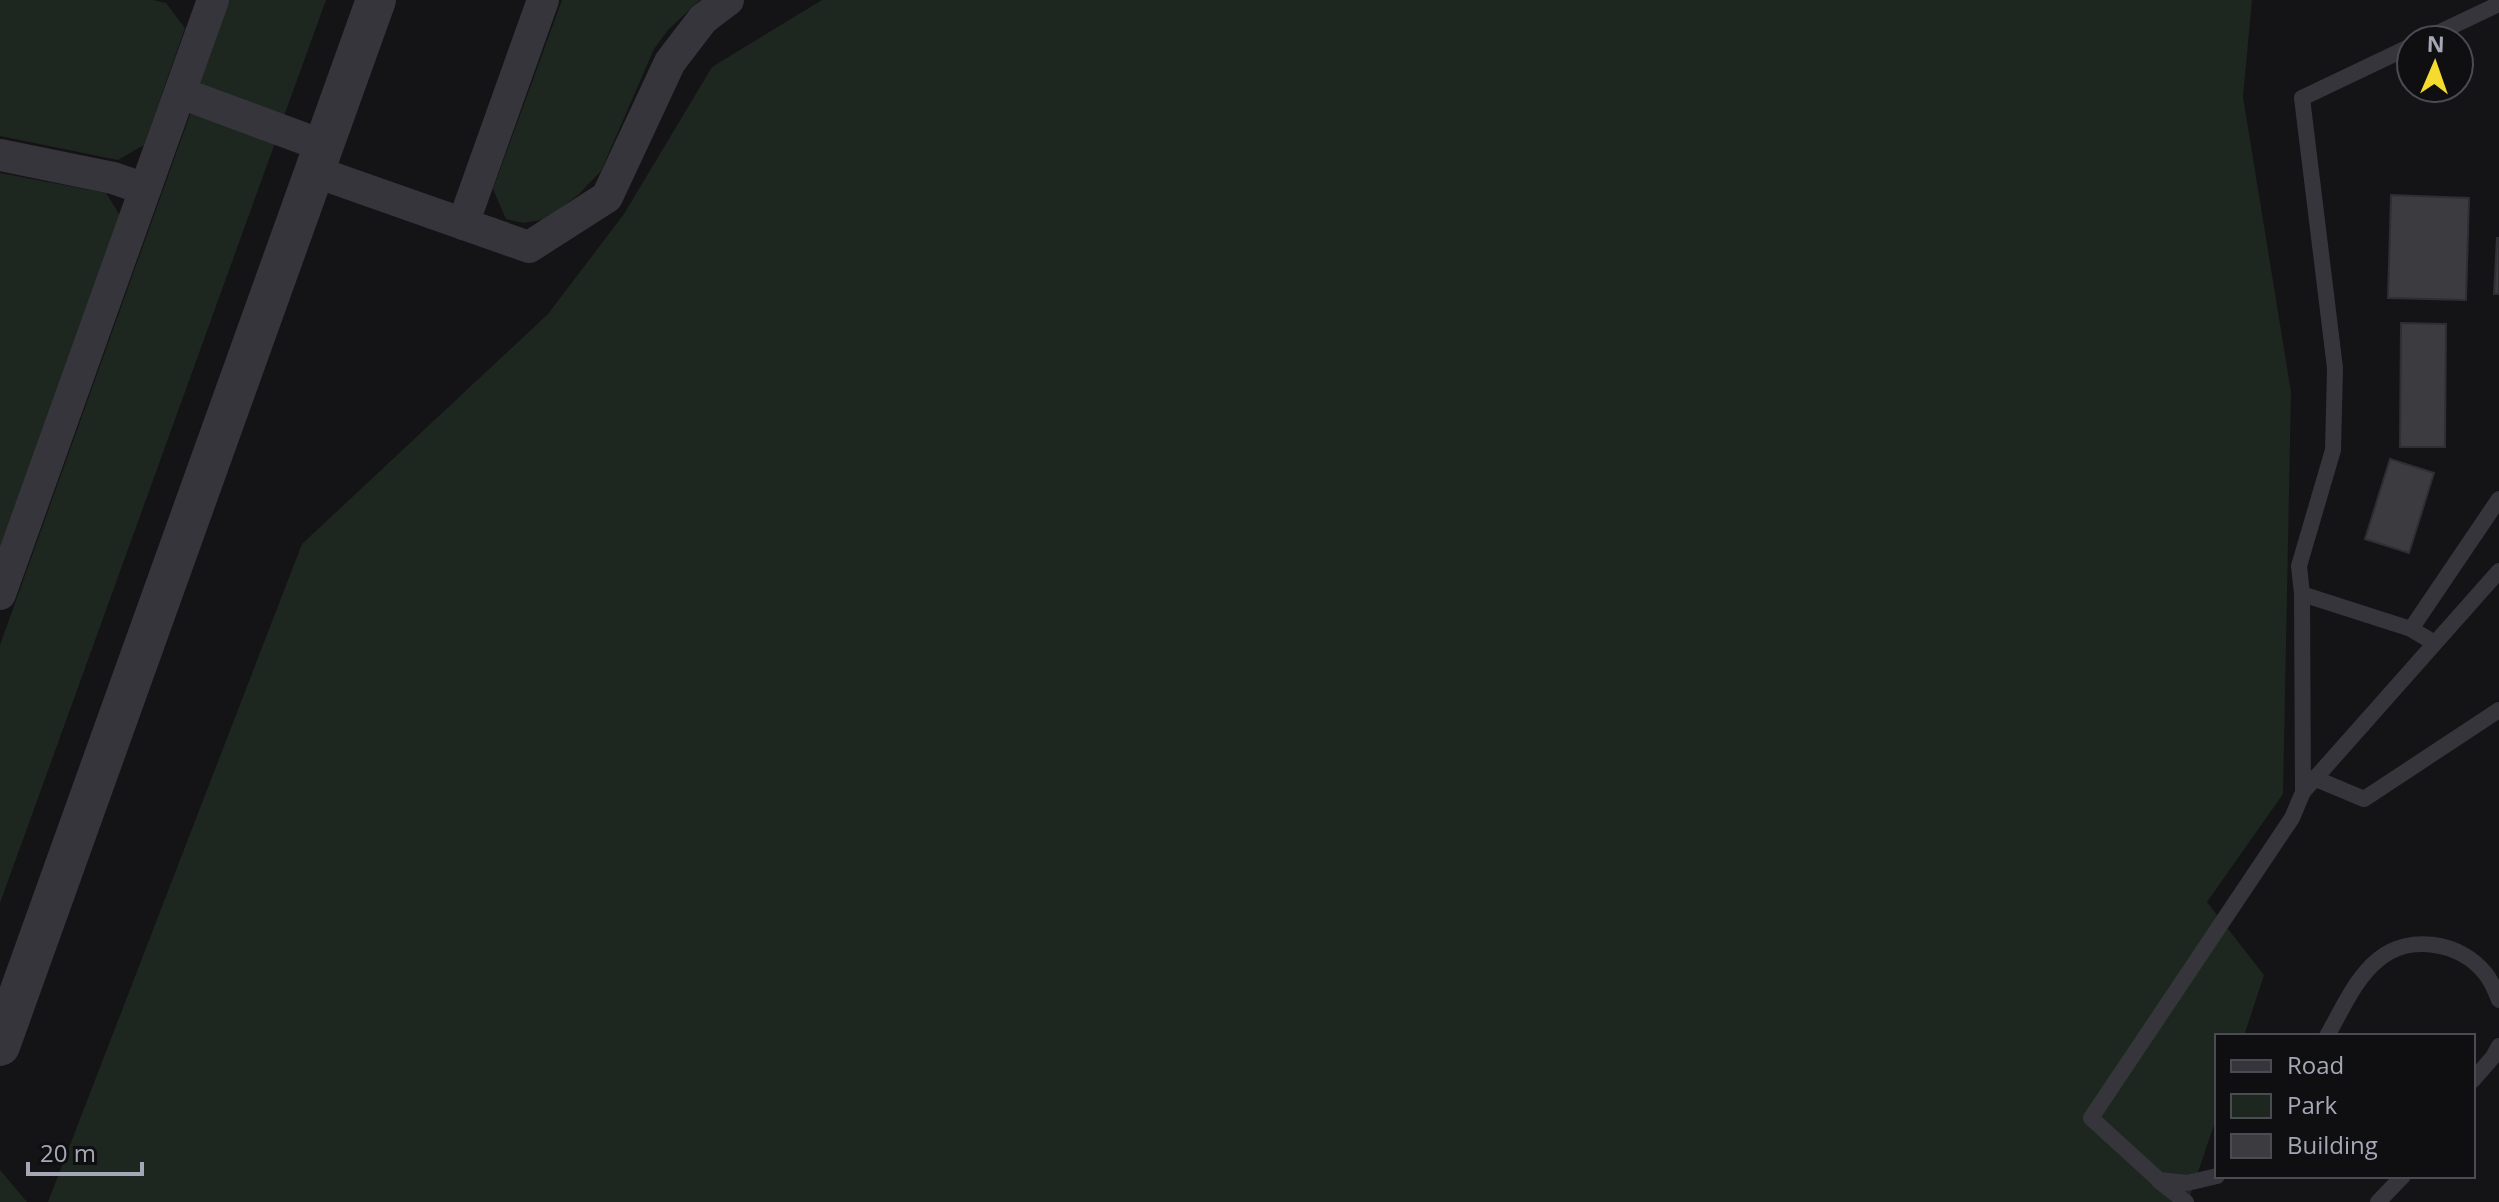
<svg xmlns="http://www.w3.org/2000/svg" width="2499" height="1202" viewBox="0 0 2499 1202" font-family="'Open Sans',sans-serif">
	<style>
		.green { fill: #1e2620 }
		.building { fill: #3c3b40; stroke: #2f2e32; stroke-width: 2 }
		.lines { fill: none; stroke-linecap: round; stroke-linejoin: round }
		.service { stroke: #35353b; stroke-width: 16 }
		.minor { stroke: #35353b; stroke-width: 32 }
		.tertiary { stroke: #35353b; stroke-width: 40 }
	</style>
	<rect width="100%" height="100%" fill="#141416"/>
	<!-- green -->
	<g class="green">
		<polygon points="0,0 153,0 166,3 185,28 144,145 118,160 0,136"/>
		<polygon points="229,0 326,0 284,116 199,84"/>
		<polygon points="562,0 700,0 668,30 654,49 601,171 578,195 546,219 523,223 506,219 493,189"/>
		<polygon points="822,0 2252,0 2243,97 2291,392 2283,794 2207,902 2264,975 2244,1036 2217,1036 2217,1116 2188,1202 48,1202 302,544 548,314 624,214 712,67"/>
		<polygon points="191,112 275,143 0,903 0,645"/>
		<polygon points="0,173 106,193 121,217 0,547"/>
		<polygon points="0,1170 27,1202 0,1202"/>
	</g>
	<!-- building -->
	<g class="building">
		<polygon points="2391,195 2469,198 2466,300 2388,298"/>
		<polygon points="2497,238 2499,238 2499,294 2494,294"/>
		<polygon points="2401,323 2446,324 2445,447 2400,447"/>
		<polygon points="2390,459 2434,473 2409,553 2365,539"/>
	</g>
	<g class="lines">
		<!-- service -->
		<g class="service">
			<polyline points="2423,40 2499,4"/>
			<polyline points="2302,594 2411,629 2433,642"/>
			<polyline points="2411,629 2499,499"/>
			<polyline points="2314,778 2364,799 2499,710"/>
			<polyline points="2303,792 2499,571"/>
			<path d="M2327,1036C2342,1010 2355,978 2379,959C2410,934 2460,942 2485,973C2491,980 2496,992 2499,1000"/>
			<polyline points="2473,1080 2493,1057 2499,1046"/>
			<polyline points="2217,1176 2187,1183 2159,1180 2091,1118 2292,818 2303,792 2302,594 2299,566 2333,450 2335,368 2302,98 2411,46"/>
			<polyline points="2159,1181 2186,1202"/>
			<polyline points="2378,1202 2403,1176"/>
		</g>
		<!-- minor -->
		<g class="minor">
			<polyline points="197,99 324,146"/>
			<polyline points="0,155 113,178 145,189"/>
			<polyline points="316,172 529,247 607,197 670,62 703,19 728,0"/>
			<polyline points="463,224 543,0"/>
			<polyline points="0,594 213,0"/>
		</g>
		<!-- tertiary -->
		<polyline class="tertiary" points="0,1046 376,0"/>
	</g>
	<!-- legend -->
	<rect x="2215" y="1034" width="260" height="144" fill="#0f0f11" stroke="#4b4c53" stroke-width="2"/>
	<rect x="2231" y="1060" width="40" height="12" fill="#35353b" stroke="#4b4c53" stroke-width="2"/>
	<text x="2287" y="1074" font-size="24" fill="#a6a7b6">Road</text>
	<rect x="2231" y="1094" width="40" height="24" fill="#1e2620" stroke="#4b4c53" stroke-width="2"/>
	<text x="2287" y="1114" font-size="24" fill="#a6a7b6">Park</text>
	<rect x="2231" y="1134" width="40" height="24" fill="#3c3b40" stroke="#4b4c53" stroke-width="2"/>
	<text x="2287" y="1154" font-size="24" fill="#a6a7b6">Building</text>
	<!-- north arrow -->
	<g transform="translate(2435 64) rotate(2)"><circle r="38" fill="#0f0f11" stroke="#4b4c53" stroke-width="2"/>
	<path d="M0-6L14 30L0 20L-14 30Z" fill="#f4db2e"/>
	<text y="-12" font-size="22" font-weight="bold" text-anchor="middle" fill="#a6a7b6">N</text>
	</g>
	<!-- scale -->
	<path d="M28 1162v12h114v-12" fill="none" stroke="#a6a7b6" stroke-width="4"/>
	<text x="40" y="1162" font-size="24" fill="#a6a7b6" stroke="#0f0f11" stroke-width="6" paint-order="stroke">20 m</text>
</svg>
